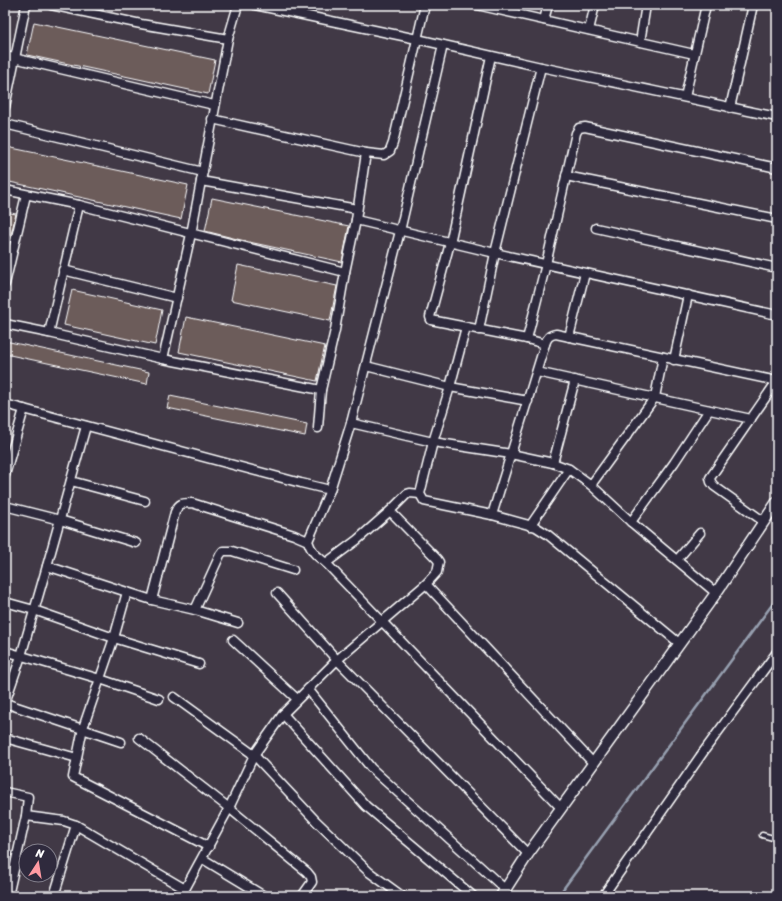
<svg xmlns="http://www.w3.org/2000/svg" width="782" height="901" viewBox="0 0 782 901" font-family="Sriracha,sans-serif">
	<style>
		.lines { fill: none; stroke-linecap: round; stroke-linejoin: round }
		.stream { stroke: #97a0b0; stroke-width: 2.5 }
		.building { fill: #6c5b5a; stroke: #fff }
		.service-casing { stroke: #fff; stroke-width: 7 }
		.minor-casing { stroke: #fff; stroke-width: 11 }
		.tertiary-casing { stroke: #fff; stroke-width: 13 }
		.service { stroke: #2f2a3d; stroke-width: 4 }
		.minor { stroke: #2f2a3d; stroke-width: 8 }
		.tertiary { stroke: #2f2a3d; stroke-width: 10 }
	</style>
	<rect width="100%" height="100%" fill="#413946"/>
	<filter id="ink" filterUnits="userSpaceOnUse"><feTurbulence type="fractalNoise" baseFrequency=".025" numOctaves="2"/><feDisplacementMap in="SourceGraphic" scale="8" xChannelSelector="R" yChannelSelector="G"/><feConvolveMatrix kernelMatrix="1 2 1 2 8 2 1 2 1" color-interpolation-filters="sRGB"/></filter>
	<g filter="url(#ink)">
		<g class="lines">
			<!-- stream -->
			<polyline class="stream" points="558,896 777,598"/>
		</g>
		<!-- building -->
		<g class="building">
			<polygon points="34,22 215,60 208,94 27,55"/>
			<polygon points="7,147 188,185 181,219 5,181 5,154"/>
			<polygon points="212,198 349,226 342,262 249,242 205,231"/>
			<polygon points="5,212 16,214 6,255 5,254"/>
			<polygon points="238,265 337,286 330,321 231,300"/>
			<polygon points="72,290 162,310 155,345 64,325"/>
			<polygon points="186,317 325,346 317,381 179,352"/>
			<polygon points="5,341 149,372 147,384 5,354"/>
			<polygon points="170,396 307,424 305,436 167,408"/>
		</g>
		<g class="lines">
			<defs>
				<polyline id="service" points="762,835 777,839"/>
				<g id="minor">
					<polyline points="51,5 141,24 228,39"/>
					<polyline points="255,5 417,39 541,67 777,117"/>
					<polyline points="477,5 694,54"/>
					<polyline points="544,20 548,5"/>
					<polyline points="589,30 595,5"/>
					<polyline points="640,42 646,5"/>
					<path d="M443,45L400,231L351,423L330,490L308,541C311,552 318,557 326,563L561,808"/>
					<polyline points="5,56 214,105"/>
					<polyline points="491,56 450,243 430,317 431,320 436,321 527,339 545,344"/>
					<polyline points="685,97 706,5"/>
					<polyline points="5,107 26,5"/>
					<polyline points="730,108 753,5"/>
					<polyline points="212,119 366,153 384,155 390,151 393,143 425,5"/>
					<polyline points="5,124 203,172"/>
					<polyline points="566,176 777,219"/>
					<polyline points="201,181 357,209"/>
					<polyline points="5,190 79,205 345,272"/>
					<polyline points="356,220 495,253 777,315"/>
					<polyline points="596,228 777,268"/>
					<polyline points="63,270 177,298"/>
					<polyline points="5,284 26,195"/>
					<polyline points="5,324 49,333 163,359 321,390"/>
					<polyline points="466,327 450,387 433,442 420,494 424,501 492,515 536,527 547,534 679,643"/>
					<polyline points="479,330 495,253 541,67"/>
					<polyline points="49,333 79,205"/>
					<polyline points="569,337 585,273"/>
					<polyline points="527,339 546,264 576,133 579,128 585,127 777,168"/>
					<polyline points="163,359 191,234 228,39 238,5"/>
					<polyline points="674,360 688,295"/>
					<polyline points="366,366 450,387 528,401"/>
					<polyline points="537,372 751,419"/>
					<polyline points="5,404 301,483 330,490"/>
					<polyline points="351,423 433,442 511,454 553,463 569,469 591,485 631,522 716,593"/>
					<polyline points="86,426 47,566 21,656 6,700 7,704 11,705 121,742"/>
					<polyline points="318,428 321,390 335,330 345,272 356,220 366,153"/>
					<polyline points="553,463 575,380"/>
					<polyline points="5,475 24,409"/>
					<polyline points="71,481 145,501"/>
					<polyline points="591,485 655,397 663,357"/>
					<polyline points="5,506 60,520 136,543"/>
					<path d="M492,515L545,344C547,338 549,335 556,334L777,381"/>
					<polyline points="763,521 714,486 711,482 710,478 777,381"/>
					<polyline points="631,522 674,463 709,410"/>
					<polyline points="530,526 569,469"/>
					<polyline points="677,560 700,533"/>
					<polyline points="326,563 357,540 390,511"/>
					<polyline points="47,566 127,592"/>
					<polyline points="426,584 593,763"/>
					<polyline points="277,593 337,660 528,854"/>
					<polyline points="152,600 195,610 238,623"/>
					<polyline points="5,602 34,610 114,638 199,664"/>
					<polyline points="195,610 220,555 223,551 232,551 293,570"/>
					<polyline points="233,640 297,699"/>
					<polyline points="5,651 100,679 159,699"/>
					<polyline points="308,689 371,768 382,778 506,890"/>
					<polyline points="174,697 254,755 316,821 369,872 402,896"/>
					<polyline points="283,714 366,806 473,896"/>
					<polyline points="5,738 77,758"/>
					<polyline points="139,738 229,808 307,872 311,877 312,882 302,896"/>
					<polyline points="5,792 28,797 26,816 8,896"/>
					<polyline points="26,816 64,821 76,825 54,896"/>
					<polyline points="76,825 185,889 229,808 254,755 283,714 337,660 426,584 437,572 439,562 437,559 390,511 407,494 410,493 420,494"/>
					<path d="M209,847L73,777L83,728L114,638L127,592L152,600L175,512C179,503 182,503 192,503L294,535L308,541"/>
					<polyline points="203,859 264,896"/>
					<polyline points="603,896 704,751 777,652"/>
				</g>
				<polyline id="tertiary" points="501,896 528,854 716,593 777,502"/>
			</defs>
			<!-- service casing -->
			<use href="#service" class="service-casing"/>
			<!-- minor casing -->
			<use href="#minor" class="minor-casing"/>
			<!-- tertiary casing -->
			<use href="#tertiary" class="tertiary-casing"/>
			<!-- service -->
			<use href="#service" class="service"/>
			<!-- minor -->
			<use href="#minor" class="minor"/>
			<!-- tertiary -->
			<use href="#tertiary" class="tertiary"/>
		</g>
	</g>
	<!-- margin -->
	<rect width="782" height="901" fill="none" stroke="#2f2a3d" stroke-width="20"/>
	<rect x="10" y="10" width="762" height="881" fill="none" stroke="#fff" stroke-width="1.5" filter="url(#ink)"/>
	<!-- north arrow -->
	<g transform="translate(38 863) rotate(12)"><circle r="19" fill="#2f2a3d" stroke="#827f8b"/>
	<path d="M0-3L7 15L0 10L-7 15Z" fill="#ff9aa2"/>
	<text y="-6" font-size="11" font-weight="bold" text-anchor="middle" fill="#ffffff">N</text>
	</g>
</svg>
